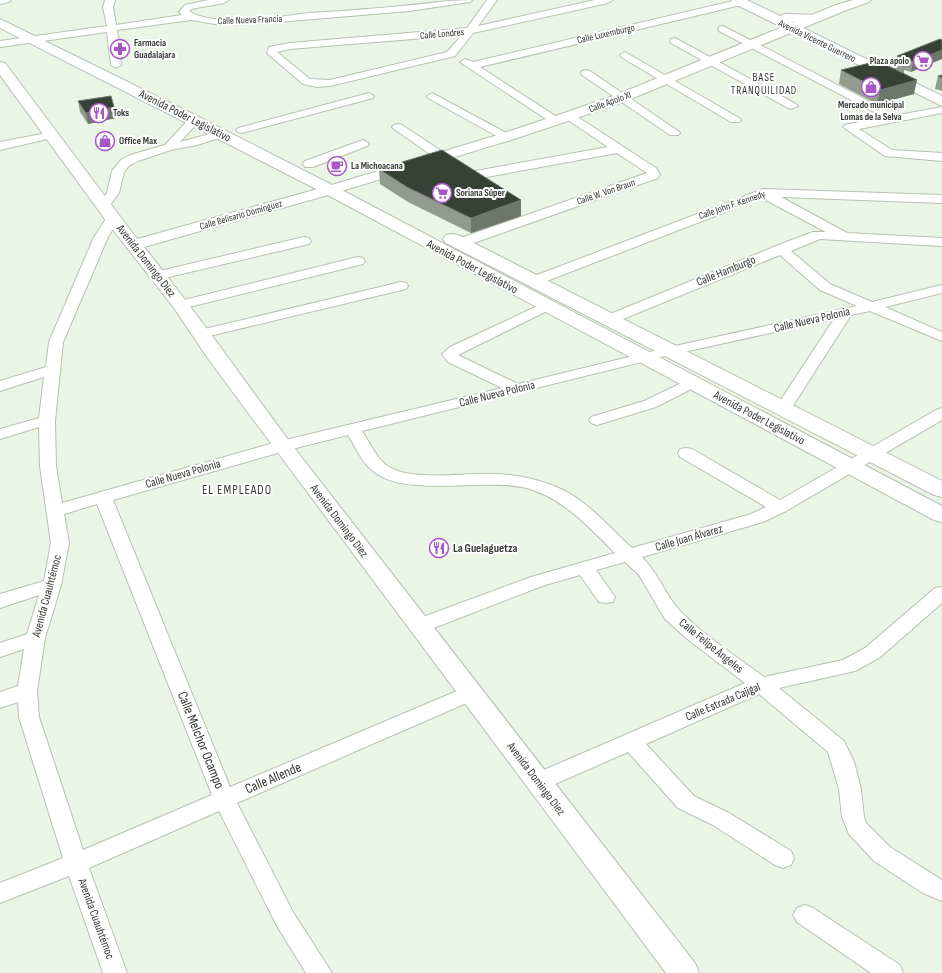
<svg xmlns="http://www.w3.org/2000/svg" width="942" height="973" viewBox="0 0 942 973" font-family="'Sofia Sans Condensed',sans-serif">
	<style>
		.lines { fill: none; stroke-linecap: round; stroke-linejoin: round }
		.minor-casing { stroke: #b7c1b2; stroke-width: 2 }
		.tertiary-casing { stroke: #b7c1b2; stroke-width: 2 }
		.secondary-casing { stroke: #b7c1b2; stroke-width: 2 }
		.minor { fill: #fff; fill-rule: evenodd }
		.tertiary { fill: #fff; fill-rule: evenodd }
		.secondary { fill: #fff; fill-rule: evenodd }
		.wall { fill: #919b8e }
		.shaded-wall { fill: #6d776a }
		.building { fill: #384135; stroke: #6d776a }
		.labels { text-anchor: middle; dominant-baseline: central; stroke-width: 4; stroke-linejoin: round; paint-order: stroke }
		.far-street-label { font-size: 10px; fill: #343832; stroke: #fff }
		.far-poi-label { font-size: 10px; font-weight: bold; fill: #343832; stroke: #fff; text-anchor: start }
		.far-neighbourhood-label { font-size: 11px; letter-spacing: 1px; fill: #343832; stroke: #fff }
		.street-label { font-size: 12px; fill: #343832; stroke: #fff }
		.poi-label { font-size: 12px; font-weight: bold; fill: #343832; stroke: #fff; text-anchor: start }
		.neighbourhood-label { font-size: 13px; letter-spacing: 1px; fill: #343832; stroke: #fff }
		.near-street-label { font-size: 14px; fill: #343832; stroke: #fff }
	</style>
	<rect width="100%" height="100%" fill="#eaf5e6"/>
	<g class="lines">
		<defs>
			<g id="minor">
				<polygon points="0,0 11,0 9,2 0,4"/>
				<path d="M105,0H115L113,7L116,25L182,15L179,12L185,5L209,0H229L224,3L191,9L189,11C213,28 282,16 310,13C341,11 371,9 402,6C425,4 448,0 472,0L470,2L409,11L267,23L221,25L191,20L117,30L121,65L116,68L111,65L107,32L0,47V41L107,26L103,7Z"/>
				<path d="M487,0H497L478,26L595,0H613L608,3L473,33L455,56L330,86L317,87L303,84L267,53L269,47L290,43L467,28ZM462,35L447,52L330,80L310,79L277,52L290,49Z"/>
				<polygon points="737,0 744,0 746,2 741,5 480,67 560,119 562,121 560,123 552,123 460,62 465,59 473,62"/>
				<polygon points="723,26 884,109 886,111 880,114 876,113 719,31 718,29 719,27"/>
				<polygon points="675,38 796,104 798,106 792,109 788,108 671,43 670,41 671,39"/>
				<polygon points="625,52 739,118 741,120 739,122 731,122 621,57 620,55"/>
				<polygon points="586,70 590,71 678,131 680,133 678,135 670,135 582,75 581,73 582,71"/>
				<polygon points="369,93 374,96 373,98 242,133 238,132 236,130 238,128"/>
				<polygon points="432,93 510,135 512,137 510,139 502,139 428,98 427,96"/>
				<polygon points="942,107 942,113 859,129 892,150 942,153 942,161 885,156 843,127 845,125 849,124"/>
				<polygon points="569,113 573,114 656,168 660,175 658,178 465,246 455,246 453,243 455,240 647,173 617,153 470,180 466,179 464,176 466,173 470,172 608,147 565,118 563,116 565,114"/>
				<polygon points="194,117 198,118 200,120 180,142 221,131 225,132 227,134 225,136 197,145 171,150 138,161 129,166 124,172 119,193 108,208 100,208 98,205 107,193 112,171 121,160 130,155 165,145 190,118"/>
				<polygon points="398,124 402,125 458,162 460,165 458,168 450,168 394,129 392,127 394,125"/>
				<polygon points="52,132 56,133 58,135 56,137 0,150 0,142"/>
				<polygon points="363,140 367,142 369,144 367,146 313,167 305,167 303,164 305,161"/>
				<path d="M763,189L942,195V203L781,197L847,233L942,238V246L820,239L791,251L830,284L872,302L942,285V293L885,307L942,332V341L870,311L851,315L789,412L783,414L777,412L775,409L834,319L670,355L362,431C370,443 377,460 389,467C415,482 468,472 498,474C517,475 536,479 554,486C585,498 608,526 632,548L751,514L766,507L680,457L678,453L680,449L686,448L692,449L780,500L936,410L942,408V420L786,511L763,522L642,557C658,573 665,594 679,610C702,634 737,657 764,677L843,660L865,648L935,588L942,587V603L879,658L855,671L779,688L844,741L854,762L861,789L864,817L866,823L890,847L942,880V901L923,893L874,861L849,834L842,817L839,789L828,752L759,694L646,744L694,796L729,813L791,851L794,858L791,865L783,868L775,865L713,825L678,808L628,752L546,788L538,791L530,788L527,782L530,776L745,683L686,638L665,619L639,575L625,562L596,570L615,597L613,602L606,603L599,602L580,575L545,585L426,631L419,633L412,631L409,626L412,621L531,577L615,553C588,526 560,495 522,487C482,479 409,496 377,474C363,465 356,448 348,435L288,450L113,500L230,787L464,688L471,685L478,688L481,693L478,698L237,803L293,912L332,973H306L277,926L219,811L89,868L127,973H103L69,876L0,903V883L63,858L19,717L18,702L0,708V692L18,686L24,649L0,657V643L27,634L39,595L0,608V594L44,581L51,543L40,466L39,427L0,439V429L39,418L44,377L0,391V381L46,367L49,342L94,237L108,216H118L119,219L108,237L63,342L55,421L56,466L62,503L277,442L502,388L448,362L442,354L450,347L546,302L551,303L553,306L551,309L458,355L518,384L670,347L857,306L820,290L780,255L613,323L608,324L603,323L601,320L603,317L776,246L813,232H826L762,198L539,284L534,285L529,284L527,281L529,278ZM97,504L212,795L83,850L39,717L37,691L45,638L61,585L69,543L64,514Z"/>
				<polygon points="304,237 309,238 311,241 309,244 156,280 151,279 149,276 151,273"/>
				<polygon points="358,257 363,258 365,261 363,264 181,309 176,308 174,305 176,302"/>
				<polygon points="401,282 406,283 408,286 406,289 201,338 196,337 194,334 196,331"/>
				<polygon points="692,378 697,380 700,383 697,386 656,407 597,425 591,423 589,420 591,417 644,401"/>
				<polygon points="805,905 813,908 900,965 903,973 871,973 797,922 793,915 797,908"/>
			</g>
			<path id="tertiary" d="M853,0H871L869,2L844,11L626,101L574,119L511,140L335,193L144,247C198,314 247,385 299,454C431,624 563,794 695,963L699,973H666L276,450L209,360L174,308L107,222L0,75V62L5,63L137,239L325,187L501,134L564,113L616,95L836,5Z"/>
			<g id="secondary">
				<polygon points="731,0 747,0 780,16 785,14 821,15 823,18 821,21 791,22 942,96 942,106 733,3"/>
				<polygon points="0,19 199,117 336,187 942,506 942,522 934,520 324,193 0,28"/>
				<polygon points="452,234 458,235 942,481 942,497 934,495 446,243 443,239 446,235"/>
			</g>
		</defs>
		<!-- minor casing -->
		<use href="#minor" class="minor-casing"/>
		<!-- tertiary casing -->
		<use href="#tertiary" class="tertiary-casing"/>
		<!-- secondary casing -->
		<use href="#secondary" class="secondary-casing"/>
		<!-- minor -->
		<use href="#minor" class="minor"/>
		<!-- tertiary -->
		<use href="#tertiary" class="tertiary"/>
		<!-- secondary -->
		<use href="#secondary" class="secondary"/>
	</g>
	<!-- wall -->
	<g class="wall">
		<polygon points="940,39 911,72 904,70 904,74 914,94 877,104 839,84 841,70 893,69 897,56"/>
		<polygon points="942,75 942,91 935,89 938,76"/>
		<polygon points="78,101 116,118 88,124 80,112"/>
		<polygon points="379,169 521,216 471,233 408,202 380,184"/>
	</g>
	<!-- shaded-wall -->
	<g class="shaded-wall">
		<polygon points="942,50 942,59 911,72 913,62"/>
		<polygon points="917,80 914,94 877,104 880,90"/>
		<polygon points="114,107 116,118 88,124 86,113"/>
		<polygon points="521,200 521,216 471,233 471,218"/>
	</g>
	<!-- building -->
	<g class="building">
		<polygon points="940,39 942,40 942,50 913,62 903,58 905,65 895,60 903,58 897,56"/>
		<polygon points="878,61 917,80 880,90 841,70"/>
		<polygon points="942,75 942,78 938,76"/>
		<polygon points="111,96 114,107 86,113 78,101"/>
		<polygon points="442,150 521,200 471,218 407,187 379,169"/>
	</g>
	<!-- icons -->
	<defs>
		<symbol id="pharmacy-ring" viewBox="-11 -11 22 22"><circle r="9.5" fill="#fff" stroke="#a855c5" stroke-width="1.5"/><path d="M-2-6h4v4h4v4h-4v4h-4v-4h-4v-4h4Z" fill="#a855c5"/></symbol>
		<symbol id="supermarket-ring" viewBox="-11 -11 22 22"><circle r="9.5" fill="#fff" stroke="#a855c5" stroke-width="1.5"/><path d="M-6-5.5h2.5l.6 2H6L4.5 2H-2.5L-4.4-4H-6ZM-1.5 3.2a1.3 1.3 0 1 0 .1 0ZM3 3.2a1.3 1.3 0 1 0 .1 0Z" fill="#a855c5"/></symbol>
		<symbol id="shop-ring" viewBox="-11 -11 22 22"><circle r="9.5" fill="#fff" stroke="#a855c5" stroke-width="1.5"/><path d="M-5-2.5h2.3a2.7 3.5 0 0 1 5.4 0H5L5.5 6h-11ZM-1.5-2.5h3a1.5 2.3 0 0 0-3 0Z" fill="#a855c5"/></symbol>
		<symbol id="restaurant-ring" viewBox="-11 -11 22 22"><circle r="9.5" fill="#fff" stroke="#a855c5" stroke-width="1.5"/><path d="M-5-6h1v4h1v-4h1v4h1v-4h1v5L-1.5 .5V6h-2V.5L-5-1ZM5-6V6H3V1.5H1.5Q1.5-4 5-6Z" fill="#a855c5"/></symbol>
		<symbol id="cafe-ring" viewBox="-11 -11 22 22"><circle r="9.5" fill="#fff" stroke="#a855c5" stroke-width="1.5"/><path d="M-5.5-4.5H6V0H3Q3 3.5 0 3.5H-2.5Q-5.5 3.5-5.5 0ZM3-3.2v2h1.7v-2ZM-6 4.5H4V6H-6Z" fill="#a855c5"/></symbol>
	</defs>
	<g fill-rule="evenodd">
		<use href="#pharmacy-ring" x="109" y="38" width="22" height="22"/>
		<use href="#supermarket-ring" x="912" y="50" width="22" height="22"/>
		<use href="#shop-ring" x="860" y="76" width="22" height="22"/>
		<use href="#restaurant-ring" x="88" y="102" width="22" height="22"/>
		<use href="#shop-ring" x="94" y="130" width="22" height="22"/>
		<use href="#cafe-ring" x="326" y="155" width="22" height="22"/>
		<use href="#supermarket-ring" x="431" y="182" width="22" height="22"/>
		<use href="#restaurant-ring" x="428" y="537" width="22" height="22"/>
	</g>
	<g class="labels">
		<!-- far-street labels -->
		<g class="far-street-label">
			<text transform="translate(250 20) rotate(-2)">Calle Nueva Francia</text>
			<text transform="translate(442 34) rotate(-5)">Calle Londres</text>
			<text transform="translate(606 34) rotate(-13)">Calle Luxemburgo</text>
			<text transform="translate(817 41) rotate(26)">Avenida Vicente Guerrero</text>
			<text transform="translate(610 102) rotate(-20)">Calle Apolo XI</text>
			<text transform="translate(606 192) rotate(-19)">Calle W. Von Braun</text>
			<text transform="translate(732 205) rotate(-19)">Calle John F. Kennedy</text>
			<text transform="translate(241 215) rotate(-16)">Calle Belisario Domínguez</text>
		</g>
		<!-- far-poi labels -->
		<g class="far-poi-label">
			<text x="134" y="43">Farmacia<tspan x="134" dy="12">Guadalajara</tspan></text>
			<text x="909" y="61" text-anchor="end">Plaza apolo</text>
			<text x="871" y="105" text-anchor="middle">Mercado municipal<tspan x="871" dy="12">Lomas de la Selva</tspan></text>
			<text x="113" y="113">Toks</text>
			<text x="119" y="141">Office Max</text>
			<text x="351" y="166">La Michoacana</text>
			<text x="456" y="193">Soriana Súper</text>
		</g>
		<!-- far-neighbourhood labels -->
		<g class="far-neighbourhood-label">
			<text x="764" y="77">BASE<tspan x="764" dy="13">TRANQUILIDAD</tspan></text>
		</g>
		<!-- street labels -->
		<g class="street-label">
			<text transform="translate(185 116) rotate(27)">Avenida Poder Legislativo</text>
			<text transform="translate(146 261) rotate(52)">Avenida Domingo Diez</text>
			<text transform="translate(472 267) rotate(28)">Avenida Poder Legislativo</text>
			<text transform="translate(726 271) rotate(-22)">Calle Hamburgo</text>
			<text transform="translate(812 320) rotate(-13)">Calle Nueva Polonia</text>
			<text transform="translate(497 394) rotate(-14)">Calle Nueva Polonia</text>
			<text transform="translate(759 418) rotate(28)">Avenida Poder Legislativo</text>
			<text transform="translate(183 474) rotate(-16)">Calle Nueva Polonia</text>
			<text transform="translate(339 521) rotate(53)">Avenida Domingo Diez</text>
			<text transform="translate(689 538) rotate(-16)">Calle Juan Álvarez</text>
			<text transform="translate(47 596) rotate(-75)">Avenida Cuauhtémoc</text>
			<text transform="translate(711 646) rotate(39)">Calle Felipe Ángeles</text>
			<text transform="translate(723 702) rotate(-23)">Calle Estrada Cajigal</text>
			<text transform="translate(536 779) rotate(53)">Avenida Domingo Diez</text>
			<text transform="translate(96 919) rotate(70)">Avenida Cuauhtémoc</text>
		</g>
		<!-- poi labels -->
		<g class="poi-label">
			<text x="453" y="548">La Guelaguetza</text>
		</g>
		<!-- neighbourhood labels -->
		<g class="neighbourhood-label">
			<text x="237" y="490">EL EMPLEADO</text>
		</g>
		<!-- near-street labels -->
		<g class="near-street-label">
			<text transform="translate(201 740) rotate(68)">Calle Melchor Ocampo</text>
			<text transform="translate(273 778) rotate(-23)">Calle Allende</text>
		</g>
	</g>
</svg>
